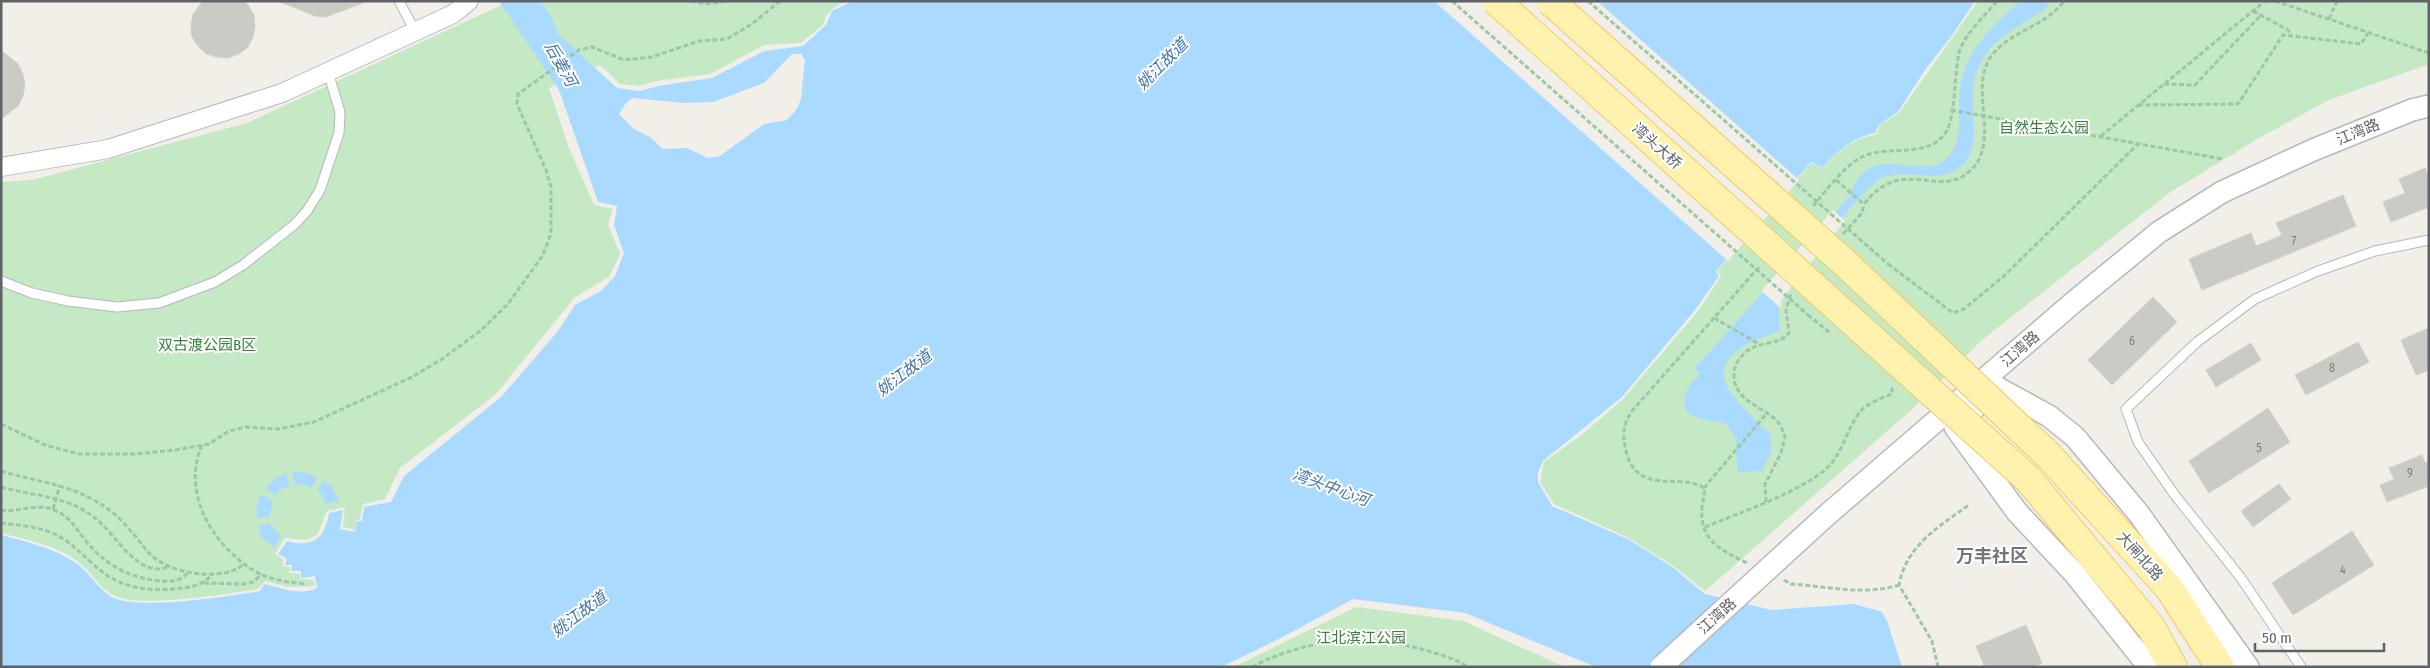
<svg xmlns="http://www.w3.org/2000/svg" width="2430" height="668" viewBox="0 0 2430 668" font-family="'Fira Sans Condensed','Noto Sans SC',sans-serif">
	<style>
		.green { fill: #c5e8c5 }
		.water { fill: #aadaff; fill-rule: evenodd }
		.pier { fill: #f1efe8 }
		.building { fill: #cccac5; stroke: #d6d1c6 }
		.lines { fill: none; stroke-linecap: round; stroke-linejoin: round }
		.service-casing { stroke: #b5b8bc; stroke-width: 11 }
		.minor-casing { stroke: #b5b8bc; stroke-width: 20 }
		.tertiary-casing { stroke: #b5b8bc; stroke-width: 24 }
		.primary-casing { stroke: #f2c960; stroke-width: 30 }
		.path { stroke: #9cc7a9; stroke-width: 3; stroke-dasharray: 5 2.5; stroke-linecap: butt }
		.service { stroke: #fff; stroke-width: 9 }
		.minor { stroke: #fff; stroke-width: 18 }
		.tertiary { stroke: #fff; stroke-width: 21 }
		.primary { stroke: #fff2af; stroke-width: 28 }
		.tertiary-bridge-casing { stroke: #b5b8bc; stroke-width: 24; stroke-linecap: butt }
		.primary-bridge-casing { stroke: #f2c960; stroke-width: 30; stroke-linecap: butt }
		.path-bridge { stroke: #9cc7a9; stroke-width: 3; stroke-dasharray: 5 2.5; stroke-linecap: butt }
		.tertiary-bridge { stroke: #fff; stroke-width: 21 }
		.primary-bridge { stroke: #fff2af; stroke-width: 28 }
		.labels { text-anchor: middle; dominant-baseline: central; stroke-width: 4; stroke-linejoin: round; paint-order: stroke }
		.number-label { font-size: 12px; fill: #7a7d7f }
		.park-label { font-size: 15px; fill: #348238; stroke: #fff }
		.street-label { font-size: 15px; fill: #5f6368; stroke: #fff }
		.water-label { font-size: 16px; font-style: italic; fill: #4174aa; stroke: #fff }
		.quarter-label { font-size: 18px; font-weight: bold; fill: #70757a; stroke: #fff }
	</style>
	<rect width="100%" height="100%" fill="#f1efe8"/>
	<!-- green -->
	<g class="green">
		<path d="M510,1H846C836,6 825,12 824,24L801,43L764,45L710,74L656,81L639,86L620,84L600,65L549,88L568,146L594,205L613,209L608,224L620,254L609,277L575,297L496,394L400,468L385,499L363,504L360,519L357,520L355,530L343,527L345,507L327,511L317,535L306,540L285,538L275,554L284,560L282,566L290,567L289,573L300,574V579L314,580L315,586L288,587L265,581L258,589C228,594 140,608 115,596C100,590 94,575 82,565C61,546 27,540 1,533V182L32,180L247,123Z"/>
		<path d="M1978,1H2429V64L2329,100L2259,138L2169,193L1982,340L1909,412L1705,591L1672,565L1629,538L1554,504L1540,482L1544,462L1584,433L1623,399L1699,310L1721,276L1717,271L1811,163L1822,169C1837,153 1853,137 1876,135L1881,124L1899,113Z"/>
		<polygon points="1356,607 1463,621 1565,667 1234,667"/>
	</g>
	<!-- water -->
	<g class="water">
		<path d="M499,1H540L552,18L558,34L617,88L640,91L658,86L712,78L764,51L803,46L826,25L832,11L853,1H1975L1953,34L1925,70L1898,112L1880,124L1875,133C1853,137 1837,152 1822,168L1811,162L1716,271L1719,276L1695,310L1622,397L1543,461L1538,473V482L1552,506L1628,539L1671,566L1705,594L1772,610L1854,604L1882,612L1887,621L1902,667H1596L1465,613L1353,599L1279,639L1221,667H1V535C28,542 57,549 79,565C91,575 98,589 112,597C136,611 230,596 260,591L264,584C281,588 301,596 317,588L315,576L301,578V571H291L292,565H285L287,559L278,554L287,541C312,548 325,539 329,513L343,510L340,529L355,532L357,521H362L364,507L391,502L404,476L501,397L558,331L575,305L601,291L615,276L624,253L614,225L617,206L598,202L559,90ZM792,54H801L805,60L801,99L797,109L787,120L764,124L720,156L708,158L687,148L663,149L650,137L634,129L619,114L626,103L633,98L683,103L713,102L764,83Z"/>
		<path d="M2022,1H2050L2046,9C2001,37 1969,50 1973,111C1974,128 1976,145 1967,160C1948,189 1909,167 1882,178C1864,185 1795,278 1778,299L1780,329C1769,338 1754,338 1742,347C1696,378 1750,410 1771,435V453L1762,471L1738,472L1735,436L1726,424C1710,419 1699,422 1686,411C1682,392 1687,388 1700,374L1695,368L1849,197C1853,188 1857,177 1865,171C1889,152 1928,180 1949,156C1965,138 1956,105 1961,82C1969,47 1995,22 2022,1Z"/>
		<polygon points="292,472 302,472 318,477 311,488 303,484 296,485"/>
		<polygon points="286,473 290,486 280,490 276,495 266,488 276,478"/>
		<polygon points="324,480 332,487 339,501 325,504 322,495 317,490"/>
		<polygon points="260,494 273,501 270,516 257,519 257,506"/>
		<polygon points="270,523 281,537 274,547 262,538 258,526"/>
	</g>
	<!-- pier -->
	<g class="pier">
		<polygon points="1434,1 1597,1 1799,180 1728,261"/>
		<polygon points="1833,210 1845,221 1781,300 1781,308 1761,291"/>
	</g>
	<!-- building -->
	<g class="building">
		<polygon points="203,1 243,1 248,5 254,15 255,26 253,37 248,47 239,54 228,58 217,57 206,54 198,46 192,37 191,25 193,14"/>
		<polygon points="278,1 363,1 363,3 326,17 315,16"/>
		<polygon points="1,50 18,64 23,74 25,85 23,96 18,106 1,119"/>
		<polygon points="2425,168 2429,177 2429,207 2391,222 2383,202 2405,193 2399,179"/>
		<polygon points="2343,195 2356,226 2202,290 2189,259 2251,233 2256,246 2282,235 2276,223"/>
		<polygon points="2153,297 2177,322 2112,385 2088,360"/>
		<polygon points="2429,328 2429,370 2416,375 2401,340"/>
		<polygon points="2358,342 2369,362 2306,395 2295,375"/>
		<polygon points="2251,343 2261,360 2216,387 2206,370"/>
		<polygon points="2268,408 2290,442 2209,493 2189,461"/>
		<polygon points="2422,455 2425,463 2429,462 2429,486 2387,502 2380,485 2394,479 2389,468"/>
		<polygon points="2279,484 2291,499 2253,527 2241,511"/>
		<polygon points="2352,531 2374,565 2293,615 2272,583"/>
		<polygon points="2026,625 2042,663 2033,667 1985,667 1976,646"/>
	</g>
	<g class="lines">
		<defs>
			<g id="service">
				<polyline points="399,1 415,31"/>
				<polyline points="1,281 32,293 68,301 117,307 159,303 215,282 243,265 294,225 307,211 320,190 339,133 340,112 328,72"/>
				<polyline points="2301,667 2241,578 2174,494 2138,442 2126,409 2197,342 2255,299 2318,271 2375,251 2429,240"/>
			</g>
			<polyline id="minor" points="1,167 108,149 282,93 453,14 469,1"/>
			<g id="tertiary">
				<polyline points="1769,568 1827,515 2075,301 2159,232 2222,192 2313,150 2412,110 2429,106"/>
				<polyline points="2149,667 2074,573 2017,512 1955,427 1996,387 2049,416 2075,437 2139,514 2248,667"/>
			</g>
			<g id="primary">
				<polyline points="2048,455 2169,588 2220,667"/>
				<polyline points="2028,479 2151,627 2173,667"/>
			</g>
		</defs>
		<!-- service casing -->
		<use href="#service" class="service-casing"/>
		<!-- minor casing -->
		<use href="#minor" class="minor-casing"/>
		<!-- tertiary casing -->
		<use href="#tertiary" class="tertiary-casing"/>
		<!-- primary casing -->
		<use href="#primary" class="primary-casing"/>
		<!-- path -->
		<g class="path">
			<polyline points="691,1 706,4 728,1"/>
			<polyline points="2275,1 2429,53"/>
			<polyline points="2253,11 2288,30 2291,35"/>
			<polyline points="2329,19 2337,1"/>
			<polyline points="2164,84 2195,85 2261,15"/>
			<polyline points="2138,105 2238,104 2283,35 2361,44 2368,33"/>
			<polyline points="1951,110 2223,159"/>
			<polyline points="2101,136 2265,1"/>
			<path d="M1836,180L1864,204C1903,154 1938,200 1970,171C1998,146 1975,100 1985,69C1996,33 2044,30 2064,1"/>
			<path d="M1813,206C1828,189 1843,166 1864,156C1889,145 1929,159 1946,132C1956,115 1954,74 1959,53C1964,34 1985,16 1997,1"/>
			<polyline points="1843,234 1862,213 1864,204"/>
			<polyline points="1888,264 1953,313 1964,309 2004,276 2139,143"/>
			<polyline points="1808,315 1829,332"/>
			<polyline points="1714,318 1759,344"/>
			<polyline points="1,424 45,445 79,454 135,454 175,450 209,444 229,431 246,427 278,429 314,422 412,377 442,359 480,331 508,304 543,255 551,233 551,187 546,170 517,104 518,94 579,50 592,47 624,60 652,57 699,41 727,39 752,24 780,1"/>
			<path d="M202,445C181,493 212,544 253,570C268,580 288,582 305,584"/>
			<path d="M1,471C32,481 63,483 92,499C107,507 119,517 130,530C138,538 144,549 152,556C172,574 224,583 245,563"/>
			<path d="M1,487C34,496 68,496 95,518C117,535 139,581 170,566"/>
			<polyline points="1704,488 1767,413"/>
			<path d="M1766,502L1765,484L1781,453L1785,437C1783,431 1781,425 1776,420C1760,405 1733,400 1734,374C1734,364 1740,357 1747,351C1760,341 1778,346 1789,333L1786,310L1791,293"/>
			<polyline points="53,509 60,485"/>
			<path d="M1,510C19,513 36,502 54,510C70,516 76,529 86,541C106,566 130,578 161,581C171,582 182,581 188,572"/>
			<path d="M1,523C16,525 32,526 47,531C71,539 85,559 105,574C125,588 149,591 172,589C187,588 199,587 211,576"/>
			<path d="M1705,527C1739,513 1803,491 1828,467C1843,452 1847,429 1859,413C1866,404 1881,398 1892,394V387"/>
			<path d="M1747,563C1721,550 1699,541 1702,507C1703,499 1705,496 1704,488C1681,472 1637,497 1626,451C1622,434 1623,425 1632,411L1759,267"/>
			<path d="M1784,580L1791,584C1826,586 1865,596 1899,585"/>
			<polyline points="204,583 243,584 253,582 262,574"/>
			<path d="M1252,667C1307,638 1369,633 1428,651C1442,655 1456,659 1468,667"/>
			<path d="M1938,667L1932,641L1899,585C1906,546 1939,526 1969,505"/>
		</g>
		<!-- service -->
		<use href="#service" class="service"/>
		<!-- minor -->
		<use href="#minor" class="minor"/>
		<!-- tertiary -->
		<use href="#tertiary" class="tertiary"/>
		<!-- primary -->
		<use href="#primary" class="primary"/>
		<defs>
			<polyline id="tertiary-bridge" points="1661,667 1769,568"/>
			<g id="primary-bridge">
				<polyline points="1496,1 2028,479"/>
				<polyline points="1550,1 1846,264 2048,455"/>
			</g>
		</defs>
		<!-- tertiary-bridge casing -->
		<use href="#tertiary-bridge" class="tertiary-bridge-casing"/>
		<!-- primary-bridge casing -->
		<use href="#primary-bridge" class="primary-bridge-casing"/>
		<!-- path-bridge -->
		<g class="path-bridge">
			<polyline points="1452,1 1808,315"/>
			<polyline points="1588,1 1888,264"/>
		</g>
		<!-- tertiary-bridge -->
		<use href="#tertiary-bridge" class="tertiary-bridge"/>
		<!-- primary-bridge -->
		<use href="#primary-bridge" class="primary-bridge"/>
	</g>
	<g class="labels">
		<!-- number labels -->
		<g class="number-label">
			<text x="2294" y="241">7</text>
			<text x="2132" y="341">6</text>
			<text x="2332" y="368">8</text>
			<text x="2259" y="448">5</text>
			<text x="2410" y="473">9</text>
			<text x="2343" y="570">4</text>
		</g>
		<!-- park labels -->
		<g class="park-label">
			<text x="2044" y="128">自然生态公园</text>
			<text x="207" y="345">双古渡公园B区</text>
			<text x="1361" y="638">江北滨江公园</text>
		</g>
		<!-- street labels -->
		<g class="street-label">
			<text transform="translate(2358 132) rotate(-22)">江湾路</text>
			<text transform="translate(1657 146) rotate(42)">湾头大桥</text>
			<text transform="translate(2020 349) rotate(-41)">江湾路</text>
			<text transform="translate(2140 556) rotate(48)">大闸北路</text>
			<text transform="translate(1717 616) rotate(-42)">江湾路</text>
		</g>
		<!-- water labels -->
		<g class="water-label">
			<text transform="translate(561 64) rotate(61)">后姜河</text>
			<text transform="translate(1162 64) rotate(-45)">姚江故道</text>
			<text transform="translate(904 373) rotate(-37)">姚江故道</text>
			<text transform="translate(1331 487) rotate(20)">湾头中心河</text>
			<text transform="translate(579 614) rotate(-37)">姚江故道</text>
		</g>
		<!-- quarter labels -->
		<g class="quarter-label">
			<text x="1992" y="556">万丰社区</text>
		</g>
	</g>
	<!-- border -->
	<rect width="2430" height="668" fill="none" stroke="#5f6368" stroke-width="5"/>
	<!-- scale -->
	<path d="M2255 643v8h129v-8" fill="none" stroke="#5f6368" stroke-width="2.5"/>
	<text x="2262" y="643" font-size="15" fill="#5f6368" stroke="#ffffff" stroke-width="4" paint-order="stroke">50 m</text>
</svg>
